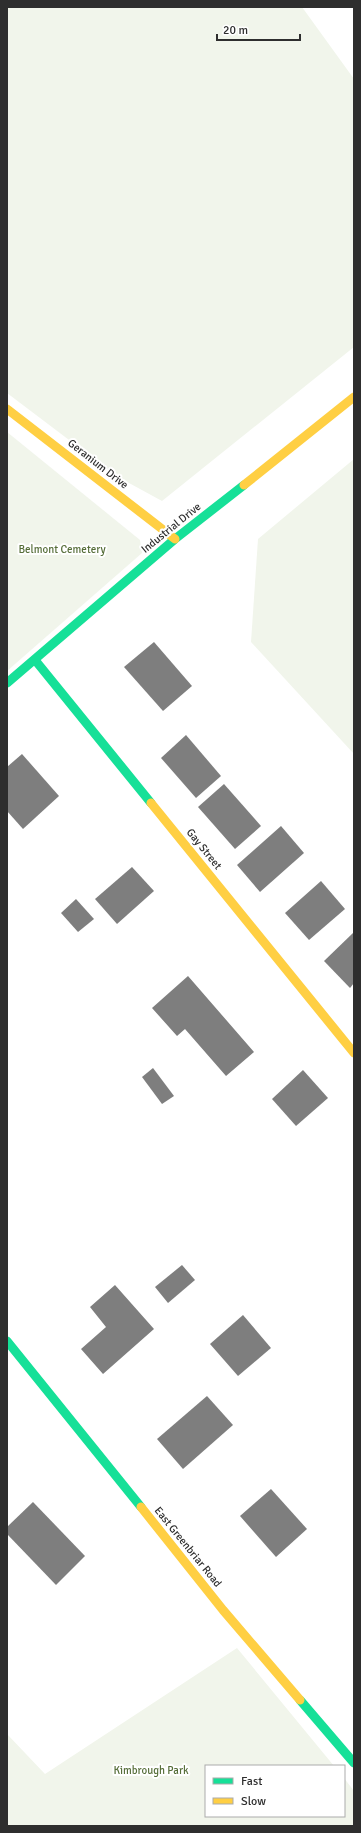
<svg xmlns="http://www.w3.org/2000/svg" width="361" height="1833" viewBox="0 0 361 1833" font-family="Signika,sans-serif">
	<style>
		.green { fill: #f1f5eb }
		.building { fill: #7e7e7e }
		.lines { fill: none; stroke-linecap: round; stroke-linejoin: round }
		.fast { stroke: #16e098; stroke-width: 9 }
		.slow { stroke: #ffcf43; stroke-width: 9 }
		.labels { text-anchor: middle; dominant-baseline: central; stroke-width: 4; stroke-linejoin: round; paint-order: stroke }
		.street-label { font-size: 11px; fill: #2e2e2e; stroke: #fff }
		.park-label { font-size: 11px; fill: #556d38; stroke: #fff }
	</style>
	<rect width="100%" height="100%" fill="#fff"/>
	<!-- green -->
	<g class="green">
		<polygon points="7,7 302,7 354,79 354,347 162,501 118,477 7,393"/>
		<polygon points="7,432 140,540 142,553 7,671"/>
		<polygon points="354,459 354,754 251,642 258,539"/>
		<polygon points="237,1648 334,1766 206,1766 206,1816 344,1816 344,1778 354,1791 354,1826 7,1826 7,1734 45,1774"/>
	</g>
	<!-- building -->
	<g class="building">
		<polygon points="154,642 192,686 163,711 124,667"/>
		<polygon points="186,735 221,776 196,798 161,758"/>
		<polygon points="22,754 59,796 23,829 7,811 7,767"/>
		<polygon points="224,784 261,826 235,849 198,807"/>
		<polygon points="281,826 304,853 260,892 237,865"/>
		<polygon points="132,867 154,891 117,924 95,899"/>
		<polygon points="321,881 345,909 309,940 285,913"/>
		<polygon points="76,899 94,919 78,932 61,913"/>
		<polygon points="353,933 354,983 350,988 324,961"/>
		<polygon points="188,976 254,1052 226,1076 185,1029 177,1036 152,1008"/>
		<polygon points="153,1068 174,1096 162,1104 142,1077"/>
		<polygon points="303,1070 328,1098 296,1126 272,1099"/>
		<polygon points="182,1265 195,1280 168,1303 155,1287"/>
		<polygon points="115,1285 154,1329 103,1374 81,1349 106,1327 90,1307"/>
		<polygon points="243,1315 271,1348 238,1376 210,1344"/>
		<polygon points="207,1396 233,1425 183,1469 157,1439"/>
		<polygon points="271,1489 307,1529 276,1557 240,1516"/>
		<polygon points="33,1502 85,1556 56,1585 7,1534 7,1527"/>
	</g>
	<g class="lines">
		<!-- fast -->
		<g class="fast">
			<polyline points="35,660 151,803"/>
			<polyline points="7,683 175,539 244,485"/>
			<polyline points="7,1341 141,1507"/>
			<polyline points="300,1700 354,1763"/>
		</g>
		<!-- slow -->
		<g class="slow">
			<polyline points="7,409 175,539"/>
			<polyline points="244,485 354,397"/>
			<polyline points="151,803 354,1053"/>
			<polyline points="141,1507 223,1610 300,1700"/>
		</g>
	</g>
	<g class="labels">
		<!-- street labels -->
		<g class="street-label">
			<text transform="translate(98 464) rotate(38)">Geranium Drive</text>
			<text transform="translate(171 528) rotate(-39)">Industrial Drive</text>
			<text transform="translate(204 849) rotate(51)">Gay Street</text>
			<text transform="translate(188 1547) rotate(51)">East Greenbriar Road</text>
		</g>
		<!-- park labels -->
		<g class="park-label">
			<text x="62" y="549">Belmont Cemetery</text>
			<text x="151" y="1770">Kimbrough Park</text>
		</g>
	</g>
	<!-- border -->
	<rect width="361" height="1833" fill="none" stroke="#2e2e2e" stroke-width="16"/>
	<!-- legend -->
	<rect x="205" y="1765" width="140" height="52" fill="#ffffff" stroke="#ababab"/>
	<rect x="213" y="1778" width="20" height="6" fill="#16e098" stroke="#ababab"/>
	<text x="241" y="1785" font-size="12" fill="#2e2e2e">Fast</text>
	<rect x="213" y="1798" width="20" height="6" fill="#ffcf43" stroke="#ababab"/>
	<text x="241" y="1805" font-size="12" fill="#2e2e2e">Slow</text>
	<!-- scale -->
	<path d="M217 34v6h83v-6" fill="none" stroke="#2e2e2e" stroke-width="2"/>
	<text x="223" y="34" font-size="12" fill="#2e2e2e" stroke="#ffffff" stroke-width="3" paint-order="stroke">20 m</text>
</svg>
